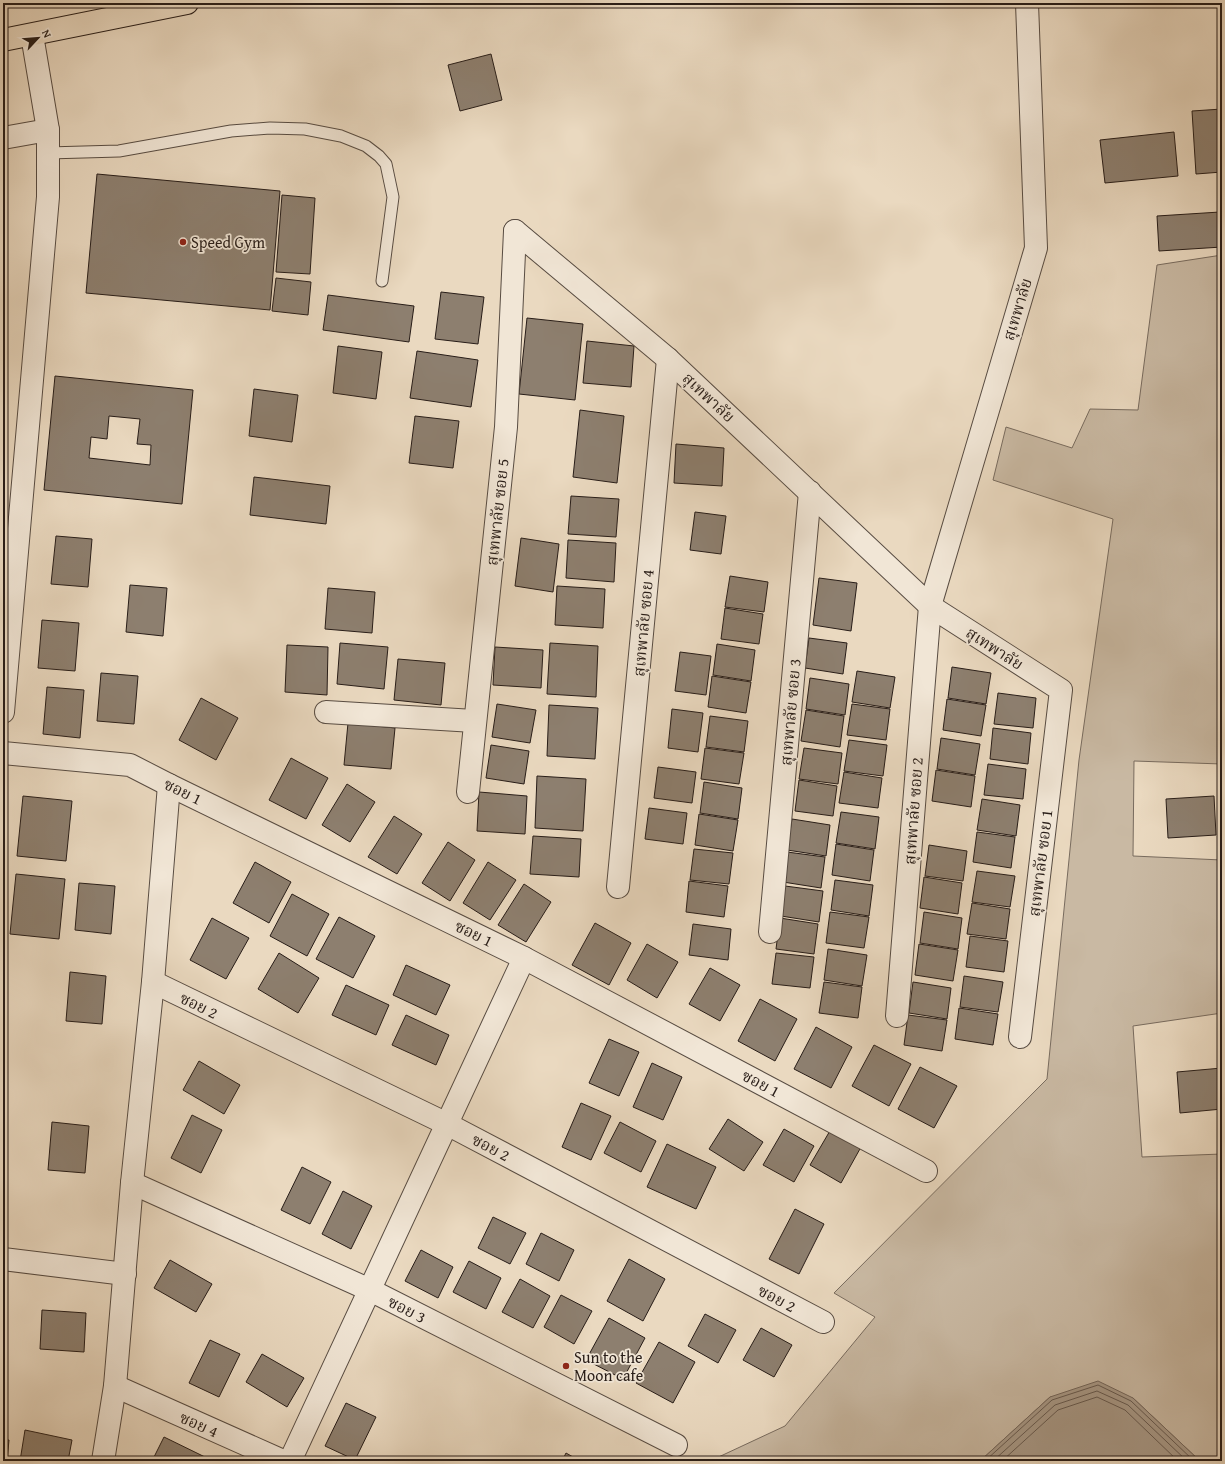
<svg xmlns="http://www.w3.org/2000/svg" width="1225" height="1464" viewBox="0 0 1225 1464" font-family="'Gentium Book Plus','Noto Serif Thai',serif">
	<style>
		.green { fill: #c9b9a3; stroke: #786b5e }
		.water { fill: #a89987; stroke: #75675b }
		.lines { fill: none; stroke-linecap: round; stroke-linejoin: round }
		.shore { stroke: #685b50; stroke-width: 1 }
		.building { fill: #8d7f6f; stroke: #281d18; fill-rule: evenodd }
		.service-casing { stroke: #584c42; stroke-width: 13 }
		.minor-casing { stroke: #584c42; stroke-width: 24 }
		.primary-casing { stroke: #281d18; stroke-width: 24 }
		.service { stroke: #f1e6d6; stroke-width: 11 }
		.minor { stroke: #f1e6d6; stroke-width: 22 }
		.primary { stroke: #ead9c0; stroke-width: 22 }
		.poi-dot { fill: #8f2418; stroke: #f1e6d6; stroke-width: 1.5 }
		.labels { text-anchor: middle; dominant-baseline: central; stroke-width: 3.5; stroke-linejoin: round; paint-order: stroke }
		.poi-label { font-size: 16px; fill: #281d18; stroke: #f1e6d6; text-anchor: start }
		.street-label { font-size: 16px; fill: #281d18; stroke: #f1e6d6 }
	</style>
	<rect width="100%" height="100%" fill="#ead9c0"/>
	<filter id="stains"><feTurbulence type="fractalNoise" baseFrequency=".005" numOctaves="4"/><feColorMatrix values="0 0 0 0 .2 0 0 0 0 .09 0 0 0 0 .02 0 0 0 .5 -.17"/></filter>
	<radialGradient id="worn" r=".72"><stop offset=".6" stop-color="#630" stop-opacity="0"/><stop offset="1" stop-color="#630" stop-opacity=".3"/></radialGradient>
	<!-- green -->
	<polygon class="green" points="1222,255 1222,764 1134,761 1133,856 1222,860 1222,1013 1133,1026 1142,1157 1222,1154 1222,1461 1200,1461 1133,1398 1050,1397 980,1461 710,1461 785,1426 875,1317 834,1293 1047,1079 1079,760 1113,519 993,480 1006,427 1072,448 1090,409 1138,410 1157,265"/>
	<!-- water -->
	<polygon class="water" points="1098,1381 1133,1398 1200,1461 980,1461 1050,1397"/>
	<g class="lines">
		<!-- shore -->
		<g class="shore">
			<polyline points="985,1461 1052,1400 1098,1385 1131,1401 1194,1461"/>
			<polyline points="993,1461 1055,1405 1097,1391 1128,1405 1187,1461"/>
			<polyline points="1002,1461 1058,1410 1097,1397 1125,1410 1178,1461"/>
		</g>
	</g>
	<!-- building -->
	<g class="building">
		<polygon points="491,54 502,100 460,111 448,65"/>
		<polygon points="1222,109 1222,172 1196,174 1192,111"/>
		<polygon points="1174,132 1178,176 1105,183 1100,140"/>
		<polygon points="97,174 280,191 270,310 86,293"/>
		<polygon points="282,195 315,198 310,274 276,272"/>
		<polygon points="1220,212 1222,247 1159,251 1157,216"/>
		<polygon points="276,278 311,282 308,315 272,311"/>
		<polygon points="441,292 484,297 478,344 435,339"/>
		<polygon points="328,295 414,306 409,342 323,330"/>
		<polygon points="527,318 583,324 575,400 519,394"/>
		<polygon points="587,341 634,346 631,387 583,383"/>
		<polygon points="338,346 382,352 376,399 333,393"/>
		<polygon points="417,351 478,360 471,407 410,398"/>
		<path d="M55,376L193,390L182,504L44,490ZM109,416L140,419L137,444L151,445L150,465L89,458L91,437L107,439Z"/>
		<polygon points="254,389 298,395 292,442 249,436"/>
		<polygon points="580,410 624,416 617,483 573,477"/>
		<polygon points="415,416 459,421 453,468 409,463"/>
		<polygon points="676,444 724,448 722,486 674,483"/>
		<polygon points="254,477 330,486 326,524 250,515"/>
		<polygon points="571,496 619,499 616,537 568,534"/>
		<polygon points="695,512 726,516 721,554 690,550"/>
		<polygon points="56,536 92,539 88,587 51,584"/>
		<polygon points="521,538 559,544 553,592 515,586"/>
		<polygon points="568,540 616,543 614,582 566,578"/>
		<polygon points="730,576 768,582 764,612 725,607"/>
		<polygon points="819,578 857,583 851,631 813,625"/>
		<polygon points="130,585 167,588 163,636 126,632"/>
		<polygon points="557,586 605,589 603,628 555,625"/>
		<polygon points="328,588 375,592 372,633 325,629"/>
		<polygon points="725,608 763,614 759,644 721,639"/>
		<polygon points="42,620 79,623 75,671 38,668"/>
		<polygon points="809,638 847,643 843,674 805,668"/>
		<polygon points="340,643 388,647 384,689 337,684"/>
		<polygon points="550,643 598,646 596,697 547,694"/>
		<polygon points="717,644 755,650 751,681 713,675"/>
		<polygon points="287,645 328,647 327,695 285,692"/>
		<polygon points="495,647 543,650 541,688 493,685"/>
		<polygon points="680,652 711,656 706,695 675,691"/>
		<polygon points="398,659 445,663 441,705 394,700"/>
		<polygon points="952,667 991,673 986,704 948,698"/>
		<polygon points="857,671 895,677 890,708 852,702"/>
		<polygon points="101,673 138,676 134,724 97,721"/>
		<polygon points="712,676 751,682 746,713 708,707"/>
		<polygon points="810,678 849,684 845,715 806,709"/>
		<polygon points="47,687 84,690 80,738 43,734"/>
		<polygon points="998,693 1036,698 1033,728 994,724"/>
		<polygon points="201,698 238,718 216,760 179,740"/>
		<polygon points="947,699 986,705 981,736 943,730"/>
		<polygon points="497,704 536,710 530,743 492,737"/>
		<polygon points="852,704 890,709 886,740 847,735"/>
		<polygon points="549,705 598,708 595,759 547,756"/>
		<polygon points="672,709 703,713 698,752 668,748"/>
		<polygon points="806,710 844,716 840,747 801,741"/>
		<polygon points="710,716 748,721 744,752 706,747"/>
		<polygon points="348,723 395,728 391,769 344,765"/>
		<polygon points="993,728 1031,733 1028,764 990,759"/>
		<polygon points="941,738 980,744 975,775 937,769"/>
		<polygon points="849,740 887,745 883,776 844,771"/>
		<polygon points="491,745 529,751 524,784 486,778"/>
		<polygon points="705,748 744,753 739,784 701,779"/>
		<polygon points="804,748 842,753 838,784 799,779"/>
		<polygon points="291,758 328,778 306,819 269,800"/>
		<polygon points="988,764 1026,769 1023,799 984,795"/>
		<polygon points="658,767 696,772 692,803 654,798"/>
		<polygon points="936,770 975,776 971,807 932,801"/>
		<polygon points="844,772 882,778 878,808 839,803"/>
		<polygon points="537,776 586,779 583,831 535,828"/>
		<polygon points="799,780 837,786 833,816 795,811"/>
		<polygon points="704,782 742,788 738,819 700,813"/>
		<polygon points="347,784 375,802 350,842 322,825"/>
		<polygon points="479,792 527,796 525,834 477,831"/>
		<polygon points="23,796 72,801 66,861 17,856"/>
		<polygon points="1214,796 1216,835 1168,838 1166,799"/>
		<polygon points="982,799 1020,805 1016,836 977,830"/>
		<polygon points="649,808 687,813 683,844 645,839"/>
		<polygon points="841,812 879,817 875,849 836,843"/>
		<polygon points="699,814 738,820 733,851 695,845"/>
		<polygon points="394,816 422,834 397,874 368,857"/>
		<polygon points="792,819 830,825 826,856 787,850"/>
		<polygon points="977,832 1015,837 1011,868 973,862"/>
		<polygon points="533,836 581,839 579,877 530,874"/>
		<polygon points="448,842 475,860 450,901 422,883"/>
		<polygon points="836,844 874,850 870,881 832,875"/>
		<polygon points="929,845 967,851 963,881 925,876"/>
		<polygon points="694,849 733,853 729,884 690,880"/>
		<polygon points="787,852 825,857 821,888 783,882"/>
		<polygon points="255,862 291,882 269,923 233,903"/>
		<polygon points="488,862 516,880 490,920 463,903"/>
		<polygon points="977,871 1015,876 1010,907 972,902"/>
		<polygon points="16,874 65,879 59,939 10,934"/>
		<polygon points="924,877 962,883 958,914 920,908"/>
		<polygon points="835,880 873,885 869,916 831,910"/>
		<polygon points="689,881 728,886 724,917 686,912"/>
		<polygon points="79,883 115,886 111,934 75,930"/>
		<polygon points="524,884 551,902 526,942 498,925"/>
		<polygon points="785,886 823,891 819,922 781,916"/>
		<polygon points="292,894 329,914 307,956 270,936"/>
		<polygon points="972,903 1010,909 1006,939 967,934"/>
		<polygon points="830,912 869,917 864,948 826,943"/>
		<polygon points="924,912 962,918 958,949 920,943"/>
		<polygon points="339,917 375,936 353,978 316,959"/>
		<polygon points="212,918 249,938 226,979 190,960"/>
		<polygon points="780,918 818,924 814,954 776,949"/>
		<polygon points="595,923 631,943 609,985 572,965"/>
		<polygon points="693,924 731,929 728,960 689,955"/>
		<polygon points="970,936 1008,941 1004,972 966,967"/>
		<polygon points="647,944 678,962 657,998 627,980"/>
		<polygon points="919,944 958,950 953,981 915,975"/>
		<polygon points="828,949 867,955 862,986 824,980"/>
		<polygon points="279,953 319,978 298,1013 258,989"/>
		<polygon points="776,953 814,957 810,988 772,984"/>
		<polygon points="406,965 450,985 436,1015 393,995"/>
		<polygon points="710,968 740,985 720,1021 689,1004"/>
		<polygon points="70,972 106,976 102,1024 66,1021"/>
		<polygon points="964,976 1003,982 998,1012 960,1007"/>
		<polygon points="824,982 862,987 858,1018 819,1013"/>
		<polygon points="913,982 951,988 947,1019 909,1013"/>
		<polygon points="346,985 389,1005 376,1035 332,1015"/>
		<polygon points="760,999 797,1019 775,1061 738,1041"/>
		<polygon points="959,1008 998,1014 993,1045 955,1039"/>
		<polygon points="406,1015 449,1035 436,1065 392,1045"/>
		<polygon points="908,1015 947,1020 942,1051 904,1045"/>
		<polygon points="816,1027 852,1047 831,1088 794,1069"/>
		<polygon points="609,1039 639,1052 619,1096 589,1083"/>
		<polygon points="874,1045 911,1064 889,1106 852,1086"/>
		<polygon points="199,1061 240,1085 224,1114 183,1090"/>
		<polygon points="652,1063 682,1077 663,1120 633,1107"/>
		<polygon points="920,1067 957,1086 934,1128 898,1109"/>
		<polygon points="1222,1068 1222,1109 1180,1113 1177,1072"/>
		<polygon points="581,1103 611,1116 591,1160 562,1147"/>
		<polygon points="192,1115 222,1130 201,1173 171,1158"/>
		<polygon points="728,1119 763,1142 744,1171 709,1149"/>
		<polygon points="52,1122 89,1126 85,1173 48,1170"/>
		<polygon points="620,1122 656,1141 641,1172 604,1153"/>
		<polygon points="784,1129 814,1146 794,1182 763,1165"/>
		<polygon points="831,1129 861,1147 841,1183 810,1165"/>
		<polygon points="667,1144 716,1167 696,1209 647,1187"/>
		<polygon points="302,1167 331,1182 310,1224 281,1210"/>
		<polygon points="343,1191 372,1206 351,1249 322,1234"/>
		<polygon points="795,1209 824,1224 799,1274 769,1259"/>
		<polygon points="493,1217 526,1233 510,1264 478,1248"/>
		<polygon points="541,1233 574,1250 559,1281 526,1264"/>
		<polygon points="421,1250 453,1267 438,1298 405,1281"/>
		<polygon points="629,1259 665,1279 643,1321 607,1301"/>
		<polygon points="170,1260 212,1284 196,1312 154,1288"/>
		<polygon points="469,1261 501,1278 486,1309 453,1292"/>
		<polygon points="520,1279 550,1296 533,1328 502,1312"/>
		<polygon points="561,1295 592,1311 574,1344 544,1327"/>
		<polygon points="42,1310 86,1313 84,1352 40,1349"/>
		<polygon points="705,1314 736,1330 718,1363 688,1346"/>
		<polygon points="609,1318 645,1338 623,1379 586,1360"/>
		<polygon points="761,1328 792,1345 774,1377 743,1360"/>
		<polygon points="210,1340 240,1354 219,1397 189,1383"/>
		<polygon points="659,1342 695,1362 673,1403 636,1383"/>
		<polygon points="262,1354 304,1378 287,1407 246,1382"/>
		<polygon points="346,1403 376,1417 355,1460 325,1446"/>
		<polygon points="25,1430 72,1440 68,1461 20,1461"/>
		<polygon points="164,1437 207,1458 205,1461 152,1461"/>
		<polygon points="3,1440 9,1440 7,1461 3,1461"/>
		<polygon points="566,1453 580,1461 562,1461"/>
	</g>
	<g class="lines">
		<defs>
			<polyline id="service" points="48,153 119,151 231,131 270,128 305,129 341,136 366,146 379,156 386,164 393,197 382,281"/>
			<g id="minor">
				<polyline points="3,138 48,130"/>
				<polyline points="515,231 668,359 930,606 1061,690 1020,1037"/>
				<polyline points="3,712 48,197 48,130 32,35"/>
				<polyline points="326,712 474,721"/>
				<polyline points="3,753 130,765 169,785 524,958 926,1171"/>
				<polyline points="468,792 506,427 515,231"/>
				<polyline points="618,887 668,359"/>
				<polyline points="770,932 810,492"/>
				<polyline points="153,982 447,1124 823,1322"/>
				<polyline points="897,1016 930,606 1036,248 1027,3"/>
				<polyline points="132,1183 370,1290 676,1445"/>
				<polyline points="3,1259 125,1274"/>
				<polyline points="115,1386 283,1461"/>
				<polyline points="103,1461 115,1386 132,1183 153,982 169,785"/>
				<polyline points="290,1461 524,958"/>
			</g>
			<polyline id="primary" points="3,40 187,3"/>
		</defs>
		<!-- service casing -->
		<use href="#service" class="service-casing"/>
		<!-- minor casing -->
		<use href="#minor" class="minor-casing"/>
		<!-- primary casing -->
		<use href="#primary" class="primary-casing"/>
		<!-- service -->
		<use href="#service" class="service"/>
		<!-- minor -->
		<use href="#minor" class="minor"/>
		<!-- primary -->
		<use href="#primary" class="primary"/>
	</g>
	<!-- markers -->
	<g class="poi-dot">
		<circle cx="183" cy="242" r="4"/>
		<circle cx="566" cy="1366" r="4"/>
	</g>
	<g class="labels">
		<!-- poi labels -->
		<g class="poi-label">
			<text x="191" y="242">Speed Gym</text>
			<text x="574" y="1357">Sun to the<tspan x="574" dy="18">Moon cafe</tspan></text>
		</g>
		<!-- street labels -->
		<g class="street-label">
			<text transform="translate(1017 309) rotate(-73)">สุเทพาลัย</text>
			<text transform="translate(709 397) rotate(43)">สุเทพาลัย</text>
			<text transform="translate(497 512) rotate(-84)">สุเทพาลัย ซอย 5</text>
			<text transform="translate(643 623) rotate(-85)">สุเทพาลัย ซอย 4</text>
			<text transform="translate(995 648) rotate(33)">สุเทพาลัย</text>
			<text transform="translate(790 712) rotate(-85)">สุเทพาลัย ซอย 3</text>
			<text transform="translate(183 791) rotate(26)">ซอย 1</text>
			<text transform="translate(913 811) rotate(-86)">สุเทพาลัย ซอย 2</text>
			<text transform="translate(1040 863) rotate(-83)">สุเทพาลัย ซอย 1</text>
			<text transform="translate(474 933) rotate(26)">ซอย 1</text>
			<text transform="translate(199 1005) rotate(26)">ซอย 2</text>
			<text transform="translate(761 1083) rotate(28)">ซอย 1</text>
			<text transform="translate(491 1147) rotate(28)">ซอย 2</text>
			<text transform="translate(777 1298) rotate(28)">ซอย 2</text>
			<text transform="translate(407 1309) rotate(27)">ซอย 3</text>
			<text transform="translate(199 1424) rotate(24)">ซอย 4</text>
		</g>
	</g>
	<!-- margin -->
	<rect width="1225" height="1464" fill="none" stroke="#ead9c0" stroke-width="16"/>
	<rect x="4" y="4" width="1217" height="1456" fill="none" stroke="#281d18" stroke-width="2"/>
	<rect x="8" y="8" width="1209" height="1448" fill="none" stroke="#281d18"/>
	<!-- north arrow -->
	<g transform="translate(38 38) rotate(64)" stroke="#f1e6d6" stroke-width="3" paint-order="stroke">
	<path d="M0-3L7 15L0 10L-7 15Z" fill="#281d18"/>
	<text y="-6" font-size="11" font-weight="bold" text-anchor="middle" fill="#281d18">N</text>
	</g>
	<rect width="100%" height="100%" filter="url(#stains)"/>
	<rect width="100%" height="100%" fill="url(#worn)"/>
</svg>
